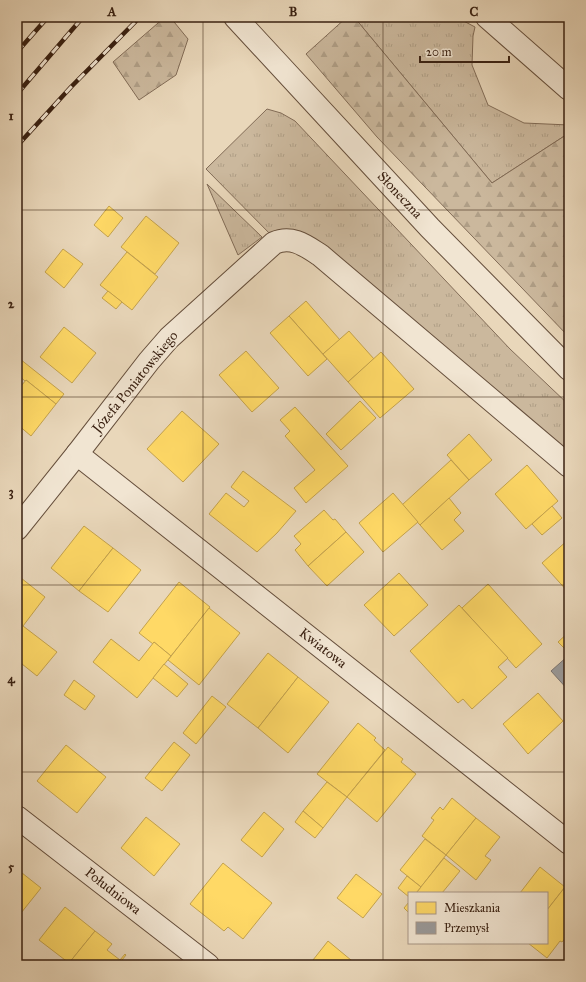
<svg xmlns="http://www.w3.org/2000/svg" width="586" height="982" viewBox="0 0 586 982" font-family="'IM FELL Great Primer',serif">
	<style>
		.grass { fill: url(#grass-tufts); stroke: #826c57 }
		.forest { fill: url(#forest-firs); stroke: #826c57 }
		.homes { fill: #ffd966; stroke: #c4a24c }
		.industry { fill: #999; stroke: #7c7570 }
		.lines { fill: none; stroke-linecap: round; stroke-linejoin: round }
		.minor-casing { stroke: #654e3b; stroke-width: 24 }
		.tertiary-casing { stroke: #654e3b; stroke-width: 24 }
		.minor { stroke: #f1e5d2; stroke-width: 22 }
		.tertiary { stroke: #f1e5d2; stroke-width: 22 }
		.rail-casing { stroke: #392011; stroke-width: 4.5 }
		.rail { stroke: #f1e5d2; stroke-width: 3; stroke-dasharray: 9; stroke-linecap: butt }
		.grid { fill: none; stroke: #392011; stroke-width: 1; stroke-opacity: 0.55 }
		.labels { text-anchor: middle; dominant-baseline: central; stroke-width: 4; stroke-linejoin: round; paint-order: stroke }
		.street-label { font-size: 14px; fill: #392011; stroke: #f1e5d2 }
		.neatline { fill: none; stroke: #392011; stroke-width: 1.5 }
		.grid-label { font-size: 13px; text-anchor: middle; font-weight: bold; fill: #392011 }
	</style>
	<defs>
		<pattern id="grass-tufts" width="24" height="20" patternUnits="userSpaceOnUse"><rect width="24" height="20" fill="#cbb89d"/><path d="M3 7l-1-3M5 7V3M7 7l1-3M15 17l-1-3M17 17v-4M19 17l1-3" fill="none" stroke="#af9e86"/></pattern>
		<pattern id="forest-firs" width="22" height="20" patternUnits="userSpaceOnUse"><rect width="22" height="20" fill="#cbb89d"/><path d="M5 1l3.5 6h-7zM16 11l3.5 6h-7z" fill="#af9e86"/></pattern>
	</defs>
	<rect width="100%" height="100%" fill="#e9d7ba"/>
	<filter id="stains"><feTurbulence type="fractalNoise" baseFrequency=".005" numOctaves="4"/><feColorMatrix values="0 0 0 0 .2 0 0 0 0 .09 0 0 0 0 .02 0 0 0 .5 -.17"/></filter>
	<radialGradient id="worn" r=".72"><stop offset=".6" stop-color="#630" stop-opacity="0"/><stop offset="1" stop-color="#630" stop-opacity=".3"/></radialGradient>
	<!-- grass -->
	<g class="grass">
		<polygon points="354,17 456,17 475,27 473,36 472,65 488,105 524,123 569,125 569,133 492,183"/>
		<polygon points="267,109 281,113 295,121 510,349 569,405 569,456 322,252 274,238 206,169"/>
		<polygon points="207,184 262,237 238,255"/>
	</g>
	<!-- forest -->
	<g class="forest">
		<polygon points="165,17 170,17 188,39 176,75 139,100 113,62"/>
		<polygon points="347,17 354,17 492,183 569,133 569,337 377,137 306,54"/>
	</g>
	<!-- homes -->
	<g class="homes">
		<polygon points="109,206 123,218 108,237 94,225"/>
		<polygon points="146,216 179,243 155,274 121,247"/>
		<polygon points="63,249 83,264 64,288 45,272"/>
		<polygon points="127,252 158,277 132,310 100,285"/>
		<polygon points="108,291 122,302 116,309 102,298"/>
		<polygon points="306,301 340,340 323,354 289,316"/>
		<polygon points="289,316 327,359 308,376 270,333"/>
		<polygon points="64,327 96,353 72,383 40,357"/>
		<polygon points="349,331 374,359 348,382 323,354"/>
		<polygon points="246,351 279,388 252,412 219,375"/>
		<polygon points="381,352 414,389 380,418 348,382"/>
		<polygon points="20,359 64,394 56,404 26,380 25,381 17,374 17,362"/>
		<polygon points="26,380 56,404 31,436 17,424 17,391"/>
		<polygon points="360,401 376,418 341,450 326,434"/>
		<polygon points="295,407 348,466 306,503 294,488 315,470 285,436 290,431 280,420"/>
		<polygon points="182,411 219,444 183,482 147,449"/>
		<polygon points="469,434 492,460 469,480 447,455"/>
		<polygon points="451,460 469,480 420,525 402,505"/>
		<polygon points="527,465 558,501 526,529 495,494"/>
		<polygon points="243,471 296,511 277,533 257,552 209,514 226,493 244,507 249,501 231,487"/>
		<polygon points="393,493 418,522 383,552 359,523"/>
		<polygon points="449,498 461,513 454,520 464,531 442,550 420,525"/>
		<polygon points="552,506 562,518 542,535 532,524"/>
		<polygon points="324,510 333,520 335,519 346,532 308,566 295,550 301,544 294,536"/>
		<polygon points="84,526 113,548 79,591 51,568"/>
		<polygon points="346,532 364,552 327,586 308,566"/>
		<polygon points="569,539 569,593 542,563"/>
		<polygon points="113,548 141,570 108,612 79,591"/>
		<polygon points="399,573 428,605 394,636 364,605"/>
		<polygon points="21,578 45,597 23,626 57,652 37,676 17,660 17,584"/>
		<polygon points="179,582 210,607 171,656 154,642 153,644 139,633"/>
		<polygon points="488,584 542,644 516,668 462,608"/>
		<polygon points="459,605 508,658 498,667 507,677 472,709 463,699 458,703 410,651"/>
		<polygon points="209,608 240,633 199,685 168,660"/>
		<polygon points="569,632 569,653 558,642"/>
		<polygon points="111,639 139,661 154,642 171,656 137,698 93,662"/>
		<polygon points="268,653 298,677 258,728 227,704"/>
		<polygon points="164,664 188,684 177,697 153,678"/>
		<polygon points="298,677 329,702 288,753 258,728"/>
		<polygon points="74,680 95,696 85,710 64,695"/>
		<polygon points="538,693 563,721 528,754 503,724"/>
		<polygon points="212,696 226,707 196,744 183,733"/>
		<polygon points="358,723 376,738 374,740 385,750 347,797 317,774"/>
		<polygon points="174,742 190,755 162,791 145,778"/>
		<polygon points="66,745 106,777 77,813 37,781"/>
		<polygon points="388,747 403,759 401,762 416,774 377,822 347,797"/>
		<polygon points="569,774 569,784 564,778"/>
		<polygon points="327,782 347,797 323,828 303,811"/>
		<polygon points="452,798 476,818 446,855 422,836 434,820 431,818 440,807 443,810"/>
		<polygon points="303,811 323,828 315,838 295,822"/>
		<polygon points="264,812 284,829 262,857 241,840"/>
		<polygon points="146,817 180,844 154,876 121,848"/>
		<polygon points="476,818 500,837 485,856 491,860 476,880 446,855"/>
		<polygon points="425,839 446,855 421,887 400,870"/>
		<polygon points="444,858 460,871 442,893 416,893"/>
		<polygon points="223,863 272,903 243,939 228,927 224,931 190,904"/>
		<polygon points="540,867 565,887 547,910 547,893 520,893"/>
		<polygon points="17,869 41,888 17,918"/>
		<polygon points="356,874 382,894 363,918 337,898"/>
		<polygon points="407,876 421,887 416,893 409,893 409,897 398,888"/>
		<polygon points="565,887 569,890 569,934 562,942 560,941 547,958 528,943 547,943 547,910"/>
		<polygon points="409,902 409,913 404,908"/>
		<polygon points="65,907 95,931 69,963 39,940"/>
		<polygon points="95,931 112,944 107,950 120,960 125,954 126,955 118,965 71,965 69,963"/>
		<polygon points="328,941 357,965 309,965"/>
	</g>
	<!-- industry -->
	<polygon class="industry" points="569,655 569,691 551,671"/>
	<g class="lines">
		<defs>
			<g id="minor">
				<polyline points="487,17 569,89"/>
				<polyline points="77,454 569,843"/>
				<path d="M17,529L77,454L149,361L169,338L274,243C292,235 306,246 320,255L569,466"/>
				<polyline points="17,817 208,965"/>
			</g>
			<polyline id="tertiary" points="235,17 430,228 569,369"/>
		</defs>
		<!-- minor casing -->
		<use href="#minor" class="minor-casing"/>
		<!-- tertiary casing -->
		<use href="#tertiary" class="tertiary-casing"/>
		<!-- minor -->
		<use href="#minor" class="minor"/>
		<!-- tertiary -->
		<use href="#tertiary" class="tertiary"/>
		<defs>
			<g id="rail">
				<polyline points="17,52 48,17"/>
				<polyline points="17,94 83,17"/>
				<polyline points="17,146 71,87 140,17"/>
			</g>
		</defs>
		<!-- rail casing -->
		<use href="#rail" class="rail-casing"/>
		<!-- rail -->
		<use href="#rail" class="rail"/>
	</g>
	<!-- grid -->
	<path class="grid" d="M203,17V965M383,17V965M17,210H569M17,397H569M17,585H569M17,772H569"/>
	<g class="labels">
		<!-- street labels -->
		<g class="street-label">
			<text transform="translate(400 195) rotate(47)">Słoneczna</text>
			<text transform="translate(135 382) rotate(-51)">Józefa Poniatowskiego</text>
			<text transform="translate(323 648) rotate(38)">Kwiatowa</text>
			<text transform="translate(113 891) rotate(38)">Południowa</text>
		</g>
	</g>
	<!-- margin -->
	<rect width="586" height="982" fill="none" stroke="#e9d7ba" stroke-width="44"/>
	<!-- legend -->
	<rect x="408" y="892" width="140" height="52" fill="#f1e5d2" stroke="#a79685"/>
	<rect x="416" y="902" width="20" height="12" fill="#ffd966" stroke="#a79685"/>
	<text x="444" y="912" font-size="12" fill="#392011">Mieszkania</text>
	<rect x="416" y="922" width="20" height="12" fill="#999999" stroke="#a79685"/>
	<text x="444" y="932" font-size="12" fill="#392011">Przemysł</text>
	<!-- scale -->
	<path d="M420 56v6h89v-6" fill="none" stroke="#392011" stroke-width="2"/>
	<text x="426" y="56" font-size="12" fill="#392011" stroke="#f1e5d2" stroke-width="3" paint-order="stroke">20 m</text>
	<rect x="22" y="22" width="542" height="938" class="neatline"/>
	<g class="grid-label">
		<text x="112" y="16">A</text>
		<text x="293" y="16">B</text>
		<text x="474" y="16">C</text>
		<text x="11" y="120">1</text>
		<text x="11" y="308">2</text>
		<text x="11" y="496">3</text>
		<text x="11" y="683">4</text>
		<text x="11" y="871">5</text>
	</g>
	<rect width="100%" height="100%" filter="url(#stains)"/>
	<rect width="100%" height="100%" fill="url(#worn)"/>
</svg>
